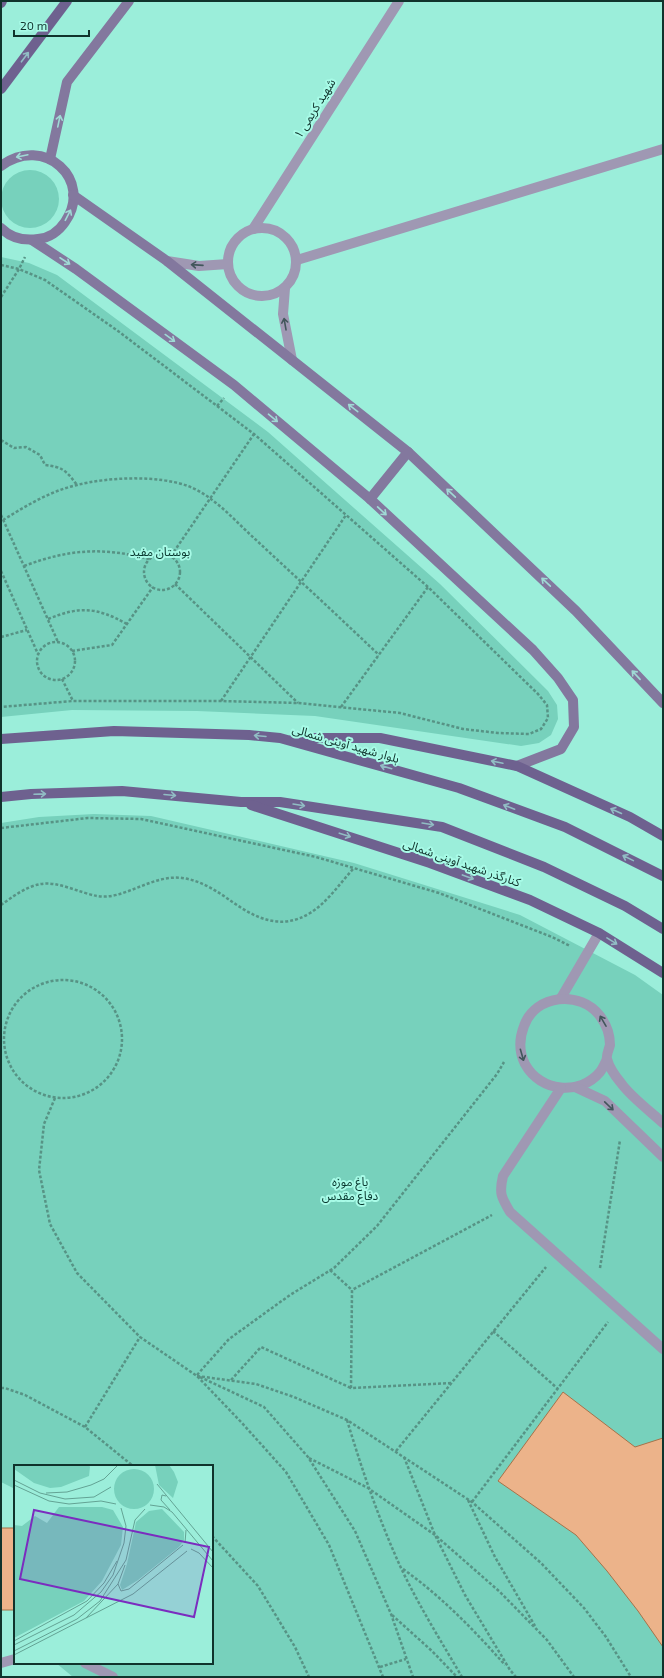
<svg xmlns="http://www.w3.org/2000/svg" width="664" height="1678" viewBox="0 0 664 1678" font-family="'Exo 2','Noto Sans Arabic',sans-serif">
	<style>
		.green { fill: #77d1bc }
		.building { fill: #ecb38a; stroke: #a6724a }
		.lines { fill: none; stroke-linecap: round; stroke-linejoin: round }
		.path { stroke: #579385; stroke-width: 2.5; stroke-dasharray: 3 2; stroke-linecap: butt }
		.lane { stroke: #9f98b3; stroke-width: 10 }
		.street { stroke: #9f98b3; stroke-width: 10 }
		.secondary { stroke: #83789e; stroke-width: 10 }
		.primary { stroke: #6e618f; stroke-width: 10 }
		.oneway { stroke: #91bdc4 }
		.oneway2 { stroke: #9fdad5 }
		.oneway3 { stroke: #42565b }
		.labels { text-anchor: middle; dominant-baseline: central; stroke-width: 4; stroke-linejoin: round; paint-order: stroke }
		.street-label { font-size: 12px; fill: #10332c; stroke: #a8fbe7 }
		.park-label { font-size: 12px; fill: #07362d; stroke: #a8fbe7 }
		.inset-road { fill: none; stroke: #63a394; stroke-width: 1 }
		.view { fill: #7b2cbf; fill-opacity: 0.15; stroke: #7b2cbf; stroke-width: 2 }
		.inset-edge { fill: none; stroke: #10332c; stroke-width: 2 }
	</style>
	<rect width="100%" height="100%" fill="#9beeda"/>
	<!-- green -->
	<g class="green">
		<circle cx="30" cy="199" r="29"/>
		<polygon points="1,257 29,263 57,275 268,432 440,584 548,691 557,705 558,719 551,735 539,743 521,746 315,716 197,711 72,710 1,717"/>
		<polygon points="94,814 151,816 354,863 520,915 635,975 663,995 663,1677 73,1677 56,1663 212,1663 212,1466 15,1466 15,1489 1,1482 1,823 39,817"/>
	</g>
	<!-- building -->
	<g class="building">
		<polygon points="563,1392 635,1447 663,1438 663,1647 638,1611 607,1571 576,1535 498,1481"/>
		<rect x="1" y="1528" width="14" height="82"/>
	</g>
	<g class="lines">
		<!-- path -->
		<g class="path">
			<polyline points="1,265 19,269 45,280 118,331 254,434 428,587 538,694 547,705 548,718 541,729 529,734 498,733 463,729 400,713 298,703 221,701 73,701 1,707"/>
			<polyline points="1,297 19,269 25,257"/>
			<polyline points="217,406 224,398"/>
			<path d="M1,440L14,448L26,447L40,455L45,465C62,467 66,470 77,485"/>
			<polyline points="1,515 58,642"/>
			<path d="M3,520C26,506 50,491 77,485C109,477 157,475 188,486C214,496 234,520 255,539C296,577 338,616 379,655"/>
			<circle cx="162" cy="572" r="18"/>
			<polyline points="171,556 254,434"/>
			<path d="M24,566C69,549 103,547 149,559"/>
			<polyline points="1,571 38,654"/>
			<polyline points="175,584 298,703"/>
			<path d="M48,619C80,606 96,607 127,624"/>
			<polyline points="1,637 27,630"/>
			<circle cx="56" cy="661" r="19"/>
			<polyline points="72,651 112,645 153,587"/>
			<polyline points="62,679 73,701"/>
			<polyline points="221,701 346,515"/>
			<polyline points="341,707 428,587"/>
			<polyline points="1,828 88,818 141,819 316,857 439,893 552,937 570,946"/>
			<path d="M1,905C12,897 27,886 41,884C58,881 80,893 97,896C123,901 152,874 182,878C200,880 217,891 231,901C255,918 281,931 310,913C327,903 340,883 354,868"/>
			<circle cx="63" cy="1039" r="59"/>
			<polyline points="55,1098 44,1124 39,1170 50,1224 77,1273 140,1337 197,1376 242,1423 286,1472 329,1545 383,1677"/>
			<polyline points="600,1268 620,1140"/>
			<polyline points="330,1270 352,1290"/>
			<polyline points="493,1331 558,1389"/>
			<polyline points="197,1375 229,1339 290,1295 334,1268 377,1226 497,1074 504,1062"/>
			<polyline points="197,1376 256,1384 294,1397 347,1420 472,1502 541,1563 584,1608 606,1637 631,1677"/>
			<polyline points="200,1377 264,1407 308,1457 355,1531 391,1614 413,1677"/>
			<polyline points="231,1380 261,1347 351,1388"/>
			<polyline points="451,1383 351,1388 352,1290 492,1215"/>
			<polyline points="1,1388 5,1388 25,1395 85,1427 133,1466"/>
			<path d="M347,1420C362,1470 379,1520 401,1568C419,1606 441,1641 462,1677"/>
			<polyline points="85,1427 140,1337"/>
			<polyline points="396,1451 546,1267"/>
			<polyline points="404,1457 435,1535 465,1595 510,1670 516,1677"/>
			<polyline points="309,1458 368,1488 435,1535 500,1592 547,1640 574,1677"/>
			<polyline points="468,1500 495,1557 535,1626"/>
			<polyline points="472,1502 608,1322"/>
			<polyline points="212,1536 258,1586 295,1647 309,1677"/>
			<path d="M403,1569C441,1596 474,1630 505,1665"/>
			<polyline points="392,1615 432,1651 457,1677"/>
			<polyline points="380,1667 406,1659"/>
		</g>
		<!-- lane -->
		<g class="lane">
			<polyline points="561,998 599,933"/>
			<path d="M607,1059C605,1063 603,1068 600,1072C580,1096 540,1092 525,1064C519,1052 519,1039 524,1026C535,994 581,990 600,1016C606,1024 610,1035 610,1045C609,1049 606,1055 607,1059C609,1067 616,1077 621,1083C630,1096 651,1112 663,1123"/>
			<polyline points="575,1087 605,1101 663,1157"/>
			<path d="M561,1088L503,1176C499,1193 501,1197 510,1212L663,1349"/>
			<polyline points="1,1663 15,1659"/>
			<polyline points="85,1663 113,1677"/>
		</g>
		<!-- street -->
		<g class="street">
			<circle cx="262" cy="262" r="34"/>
			<polyline points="253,229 399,1"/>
			<polyline points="297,260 663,149"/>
			<polyline points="167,261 199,266 228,264"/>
			<polyline points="285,288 283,314 292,360"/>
		</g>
		<!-- secondary -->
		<g class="secondary">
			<polyline points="50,159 67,82 129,1"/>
			<path d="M1,166C44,134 94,180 65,222C59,231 49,238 38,239C24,241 11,238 1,228"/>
			<polyline points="73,195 167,261 408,452 576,611 663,703"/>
			<polyline points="32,240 76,269 234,385 370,499 533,650 558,678 573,700 574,727 561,749 517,766"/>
			<polyline points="370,499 408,452"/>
		</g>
		<!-- primary -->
		<g class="primary">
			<polyline points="1,3 2,1"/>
			<polyline points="1,89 67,1"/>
			<polyline points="294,738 380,738 517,766 630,817 663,836"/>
			<polyline points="1,739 114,731 249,735 280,738 459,788 565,827 663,876"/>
			<polyline points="1,797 31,794 122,791 241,802 280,802 442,827 544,867 625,906 663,929"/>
			<polyline points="251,805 430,863 530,900 599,933 663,973"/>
		</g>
	</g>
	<!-- one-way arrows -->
	<defs><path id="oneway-shaft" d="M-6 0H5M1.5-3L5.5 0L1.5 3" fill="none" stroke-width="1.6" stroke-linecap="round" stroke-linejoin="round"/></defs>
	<g class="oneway">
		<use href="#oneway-shaft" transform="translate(25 57) rotate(-53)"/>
		<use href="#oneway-shaft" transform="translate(260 736) rotate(-175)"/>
		<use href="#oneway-shaft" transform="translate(497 762) rotate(-168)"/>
		<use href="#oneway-shaft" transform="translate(386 767) rotate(-164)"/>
		<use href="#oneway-shaft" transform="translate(40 794) rotate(-2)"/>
		<use href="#oneway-shaft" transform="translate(170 795) rotate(5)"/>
		<use href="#oneway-shaft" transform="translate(299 805) rotate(9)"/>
		<use href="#oneway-shaft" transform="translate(509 807) rotate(-159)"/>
		<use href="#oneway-shaft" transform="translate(616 811) rotate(-156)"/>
		<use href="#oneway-shaft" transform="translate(428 824) rotate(9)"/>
		<use href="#oneway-shaft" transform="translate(345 835) rotate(18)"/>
		<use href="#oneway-shaft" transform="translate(628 858) rotate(-154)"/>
		<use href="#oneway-shaft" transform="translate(468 877) rotate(20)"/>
		<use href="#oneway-shaft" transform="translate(612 941) rotate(32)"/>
	</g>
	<g class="oneway2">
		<use href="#oneway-shaft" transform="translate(59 121) rotate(-78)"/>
		<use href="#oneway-shaft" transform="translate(22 156) rotate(168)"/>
		<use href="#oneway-shaft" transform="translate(68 215) rotate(-63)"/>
		<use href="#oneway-shaft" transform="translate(65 261) rotate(33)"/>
		<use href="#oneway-shaft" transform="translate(170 338) rotate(36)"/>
		<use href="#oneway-shaft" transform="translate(353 408) rotate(-142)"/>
		<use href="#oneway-shaft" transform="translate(273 418) rotate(40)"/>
		<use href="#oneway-shaft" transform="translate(451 493) rotate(-137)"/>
		<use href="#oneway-shaft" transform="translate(382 511) rotate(43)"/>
		<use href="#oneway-shaft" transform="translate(546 582) rotate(-137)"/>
		<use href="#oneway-shaft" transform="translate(636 675) rotate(-133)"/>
	</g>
	<g class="oneway3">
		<use href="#oneway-shaft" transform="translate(197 265) rotate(-176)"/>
		<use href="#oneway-shaft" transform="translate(285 324) rotate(-100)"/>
		<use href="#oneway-shaft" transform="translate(603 1021) rotate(-120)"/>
		<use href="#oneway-shaft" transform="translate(522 1055) rotate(74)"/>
		<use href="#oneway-shaft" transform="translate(609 1106) rotate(44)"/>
	</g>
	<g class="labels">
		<!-- street labels -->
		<g class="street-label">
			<text transform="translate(314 108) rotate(-58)">شهید کریمی ۱</text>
			<text transform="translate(346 743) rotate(16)">بلوار شهید آوینی شمالی</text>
			<text transform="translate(462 862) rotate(19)">کنارگذر شهید آوینی شمالی</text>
		</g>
		<!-- park labels -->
		<g class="park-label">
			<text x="160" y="551">بوستان مفید</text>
			<text x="350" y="1181">باغ موزه<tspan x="350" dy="14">دفاع مقدس</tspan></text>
		</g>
	</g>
	<!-- overview -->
	<g transform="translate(14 1465)">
		<rect width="199" height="199" fill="#9beeda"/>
		<path d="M0,0H75L76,2L75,11L47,22L36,23L20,18L0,4ZM141,0H155L160,7L164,17L159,33L145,20ZM100 24a20 20 0 1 1 40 0a20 20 0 1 1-40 0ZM45,42H88L99,45L109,62L107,80L88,116L70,136L0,173V60L8,61L21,51L33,58ZM148,44L170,67V75L165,82L124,115L108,125L106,120L113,99L122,57L135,46Z" fill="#77d1bc"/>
		<path class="inset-road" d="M0,15L26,28L51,34L80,32L97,22M143,19L199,87M0,20L35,36L55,39L87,36L102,39M32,28L53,27L77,20L90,14L104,0M152,31L148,30L147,35L156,45M136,40L150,42L158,47L199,96M171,78L172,65M177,84L185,88L199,103M104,119L107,126L115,124L169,80M72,153L119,129L173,86M0,176L73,136L90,118L103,96M0,180L60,150L87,127L99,110L110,78L112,61L107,43M0,186L63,154L86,136L112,95L121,55L131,44M0,190L72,153L104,119L111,100"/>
		<path class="view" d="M20,45L195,82L180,152L6,114Z"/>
		<rect width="199" height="199" class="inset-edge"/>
	</g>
	<!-- border -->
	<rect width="664" height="1678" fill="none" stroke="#10332c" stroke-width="4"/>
	<!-- scale -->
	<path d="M14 30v6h75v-6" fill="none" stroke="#10332c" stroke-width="2"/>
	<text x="20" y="30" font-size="12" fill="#10332c" stroke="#a8fbe7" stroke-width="3" paint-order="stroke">20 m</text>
</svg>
